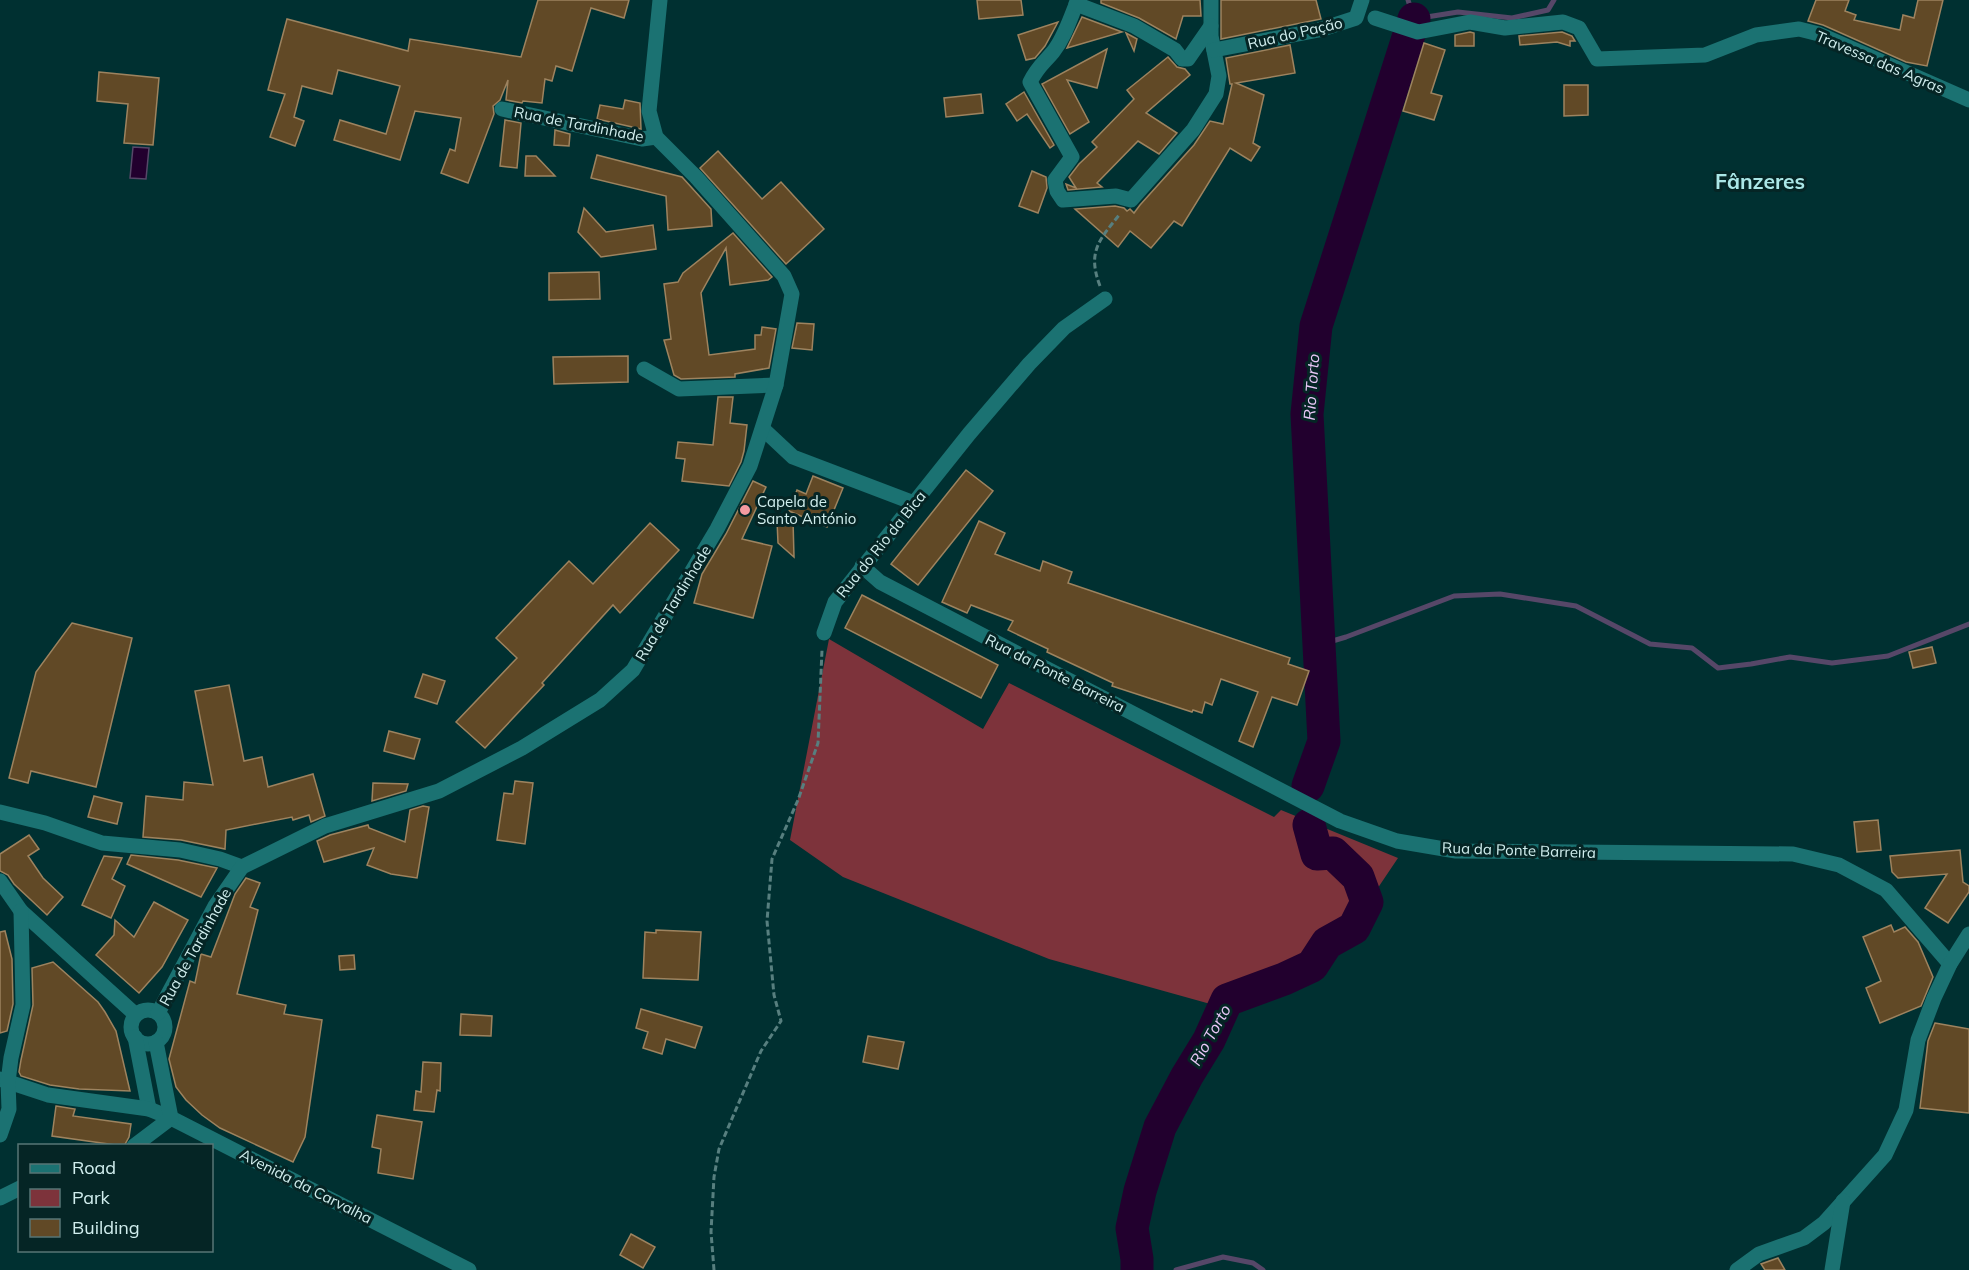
<svg xmlns="http://www.w3.org/2000/svg" width="1969" height="1270" viewBox="0 0 1969 1270" font-family="Mulish,sans-serif">
	<style>
		.green { fill: #7d333b }
		.water { fill: #22002e; stroke: #564768; stroke-width: 1.5 }
		.lines { fill: none; stroke-linecap: round; stroke-linejoin: round }
		.stream { stroke: #564768; stroke-width: 5 }
		.river { stroke: #22002e; stroke-width: 33 }
		.building { fill: #614926; stroke: #9d835f; stroke-width: 1.5 }
		.path { stroke: #577f7f; stroke-width: 3; stroke-dasharray: 6 3; stroke-linecap: butt }
		.minor { stroke: #1b7272; stroke-width: 15 }
		.poi-dot { fill: #f49aa0; stroke: #052525; stroke-width: 2 }
		.labels { text-anchor: middle; dominant-baseline: central; stroke-width: 6; stroke-linejoin: round; paint-order: stroke }
		.street-label { font-size: 15px; fill: #d1eeee; stroke: #052525 }
		.poi-label { font-size: 15px; fill: #d1eeee; stroke: #052525; text-anchor: start }
		.water-label { font-size: 16px; font-style: italic; fill: #e9c7f7; stroke: #052525 }
		.district-label { font-size: 21px; font-weight: bold; fill: #abe7e7; stroke: #052525 }
	</style>
	<rect width="100%" height="100%" fill="#003031"/>
	<!-- green -->
	<polygon class="green" points="829,639 983,729 1009,683 1274,817 1281,810 1398,858 1363,910 1262,988 1217,998 1214,1005 1049,959 843,877 790,840"/>
	<!-- water -->
	<polygon class="water" points="133,147 149,148 146,179 130,178"/>
	<g class="lines">
		<!-- stream -->
		<g class="stream">
			<polyline points="1408,0 1414,19 1458,12 1512,18 1548,10 1554,0"/>
			<polyline points="1319,645 1346,637 1454,596 1500,594 1576,606 1650,644 1692,648 1718,668 1751,664 1790,657 1832,663 1888,656 1969,624"/>
			<polyline points="1176,1270 1223,1257 1253,1263 1263,1270"/>
		</g>
		<!-- river -->
		<g class="river">
			<polyline points="1308,786 1324,741 1307,414 1316,326 1414,19"/>
			<polyline points="1137,1270 1137,1259 1132,1228 1140,1191 1160,1127 1187,1076 1209,1040 1227,1000 1284,979 1312,966 1327,943 1354,928 1367,902 1358,877 1333,853 1317,854 1309,825"/>
		</g>
	</g>
	<!-- building -->
	<g class="building">
		<polygon points="538,0 629,0 624,18 591,8 572,71 556,66 552,81 545,79 542,103 523,101 522,103 506,100 508,80 500,100 493,106 494,114 468,183 441,173 450,149 455,151 461,118 415,111 400,160 334,140 340,120 386,134 400,86 338,70 332,94 302,86 294,117 304,121 295,146 270,137 285,94 268,90 287,19 408,51 410,39 521,57"/>
		<polygon points="977,0 1021,0 1023,15 979,19"/>
		<polygon points="1101,0 1200,0 1201,16 1183,16 1176,39 1139,18 1101,3"/>
		<polygon points="1221,0 1316,0 1321,19 1221,39"/>
		<polygon points="1816,0 1849,0 1845,11 1856,15 1854,20 1900,30 1903,15 1914,18 1918,0 1943,0 1927,66 1906,62 1823,25 1808,21"/>
		<polygon points="1082,17 1122,32 1067,48"/>
		<polygon points="1058,22 1045,46 1035,58 1026,60 1018,35"/>
		<polygon points="1470,32 1474,33 1474,46 1455,46 1455,35"/>
		<polygon points="1562,32 1572,36 1575,41 1570,41 1570,46 1557,42 1520,45 1519,36"/>
		<polygon points="1126,33 1137,39 1134,51"/>
		<polygon points="1424,43 1445,50 1431,93 1442,96 1434,120 1403,111"/>
		<polygon points="1290,45 1295,73 1236,83 1264,95 1253,143 1260,147 1251,161 1230,148 1182,226 1174,221 1151,248 1130,231 1118,247 1075,209 1115,206 1124,208 1127,211 1130,209 1134,213 1140,205 1194,145 1210,121 1223,124 1232,84 1230,84 1226,58"/>
		<polygon points="1107,49 1097,88 1067,80 1089,122 1070,134 1042,84"/>
		<polygon points="1168,57 1177,67 1185,69 1190,75 1146,113 1177,133 1159,154 1138,141 1097,183 1102,187 1068,190 1066,184 1076,188 1069,177 1079,164 1097,147 1092,142 1134,99 1127,90"/>
		<polygon points="99,72 159,78 153,145 124,143 128,104 97,101"/>
		<polygon points="1564,85 1588,85 1588,115 1564,116"/>
		<polygon points="1024,92 1054,145 1050,148 1027,114 1017,121 1006,104"/>
		<polygon points="981,94 983,113 946,117 944,98"/>
		<polygon points="625,100 640,103 641,129 597,119 600,105 623,109"/>
		<polygon points="505,120 521,123 517,168 500,166"/>
		<polygon points="555,130 570,134 569,146 554,145"/>
		<polygon points="718,151 762,199 781,182 824,229 786,264 700,168"/>
		<polygon points="597,155 682,177 711,209 712,226 668,230 666,196 591,178"/>
		<polygon points="526,156 536,156 555,176 525,176"/>
		<polygon points="1032,171 1046,177 1047,188 1038,213 1019,206"/>
		<polygon points="584,208 606,232 653,225 656,249 601,257 578,232"/>
		<polygon points="733,233 772,277 768,280 730,285 726,248 701,293 709,355 755,349 755,335 761,335 762,327 776,329 769,368 735,374 735,377 681,379 674,375 664,340 671,339 664,284 678,282 683,273"/>
		<polygon points="599,272 600,299 549,300 549,273"/>
		<polygon points="797,323 814,324 812,350 792,348"/>
		<polygon points="628,356 628,382 554,384 553,357"/>
		<polygon points="718,397 733,397 730,423 747,425 744,451 741,462 729,486 682,481 685,459 676,458 678,442 713,445"/>
		<polygon points="966,470 993,491 918,585 891,564"/>
		<polygon points="813,476 843,488 827,527 789,511 797,490 806,494"/>
		<polygon points="753,481 766,487 742,539 772,546 753,618 694,603 702,574 726,534"/>
		<polygon points="793,520 794,557 778,543 777,521"/>
		<polygon points="979,521 1005,533 995,554 1040,571 1043,561 1072,572 1068,583 1290,658 1288,664 1309,671 1297,705 1272,697 1253,747 1239,741 1258,692 1221,679 1212,705 1205,702 1202,713 1193,710 1192,712 1112,686 1113,683 1047,652 1048,649 1008,630 1013,621 971,605 967,613 942,602"/>
		<polygon points="650,523 679,550 620,613 613,605 542,683 544,685 485,748 456,722 517,658 496,638 569,561 593,584"/>
		<polygon points="862,595 998,665 981,698 845,628"/>
		<polygon points="72,623 132,638 96,787 31,771 28,783 9,778 36,672"/>
		<polygon points="1932,647 1936,663 1913,668 1909,652"/>
		<polygon points="423,674 445,681 437,704 415,697"/>
		<polygon points="229,685 244,761 262,757 268,787 313,774 325,816 311,822 309,815 293,820 292,817 226,830 225,849 181,840 143,837 146,796 183,800 184,782 213,785 195,691"/>
		<polygon points="389,731 420,739 414,759 384,751"/>
		<polygon points="515,781 533,783 525,844 497,840 504,793 513,794"/>
		<polygon points="373,783 408,784 406,791 372,801"/>
		<polygon points="94,796 122,803 117,824 88,817"/>
		<polygon points="423,806 429,807 417,878 391,874 367,865 374,848 324,862 317,841 330,835 368,825 369,828 405,842 410,810"/>
		<polygon points="1878,820 1881,850 1857,852 1854,822"/>
		<polygon points="29,835 39,849 28,856 43,878 63,897 47,915 14,884 8,875 0,871 0,854"/>
		<polygon points="1960,850 1963,882 1969,886 1969,892 1948,923 1925,908 1947,874 1898,878 1892,872 1890,856"/>
		<polygon points="131,855 178,860 217,868 201,897 127,864"/>
		<polygon points="104,856 122,858 112,879 125,886 111,918 82,905"/>
		<polygon points="246,878 260,883 250,907 258,910 237,994 286,1005 284,1014 322,1020 305,1137 293,1162 220,1128 202,1115 186,1100 176,1087 169,1059 190,981 195,983 201,954 211,957 235,894"/>
		<polygon points="154,902 188,920 162,967 139,993 96,955 114,935 115,920 134,937"/>
		<polygon points="1891,925 1894,932 1905,927 1918,942 1933,977 1921,1006 1880,1023 1866,988 1881,981 1863,937"/>
		<polygon points="656,930 701,932 698,980 643,978 645,932 656,933"/>
		<polygon points="5,931 12,959 13,1004 7,1031 0,1033 0,932"/>
		<polygon points="354,955 355,969 340,970 339,956"/>
		<polygon points="53,962 98,1002 105,1012 116,1031 130,1091 79,1089 50,1085 21,1076 19,1072 21,1060 33,1005 32,968"/>
		<polygon points="641,1009 702,1027 695,1048 666,1039 662,1054 643,1048 648,1032 636,1028"/>
		<polygon points="461,1014 492,1016 491,1036 460,1035"/>
		<polygon points="1935,1023 1969,1029 1969,1113 1920,1108 1928,1041"/>
		<polygon points="868,1036 904,1042 898,1069 863,1062"/>
		<polygon points="423,1062 441,1063 440,1091 437,1090 434,1112 414,1110 416,1091 421,1092"/>
		<polygon points="56,1106 75,1109 73,1116 131,1124 129,1137 124,1146 123,1146 52,1136"/>
		<polygon points="377,1115 422,1122 413,1179 378,1173 381,1149 372,1147"/>
		<polygon points="631,1234 655,1247 643,1268 620,1255"/>
		<polygon points="1778,1258 1785,1270 1765,1270 1761,1264"/>
	</g>
	<g class="lines">
		<!-- path -->
		<g class="path">
			<path d="M1100,286C1087,252 1099,240 1120,214"/>
			<polyline points="714,1270 711,1232 714,1177 719,1149 761,1051 781,1021 774,995 767,921 772,859 798,800 818,743 822,650"/>
		</g>
		<!-- minor -->
		<g class="minor">
			<path d="M1078,0C1070,18 1065,37 1053,52C1043,64 1038,66 1030,82L1072,157L1055,180L1057,191L1063,200L1116,196L1131,200L1193,130L1216,94L1219,76L1211,36V0"/>
			<polyline points="1076,4 1134,26 1175,50 1182,59 1188,59 1211,26"/>
			<polyline points="1375,18 1418,32 1470,22 1505,28 1563,22 1579,28 1597,59 1705,55 1756,35 1799,29 1819,34 1969,100"/>
			<polyline points="1214,50 1319,30 1356,18 1362,0"/>
			<polyline points="502,109 642,139 656,137"/>
			<polyline points="644,369 679,389 776,385"/>
			<polyline points="763,429 793,457 914,503"/>
			<polyline points="862,566 880,582 1340,821 1397,841 1456,851 1793,854 1839,865 1886,890 1950,964"/>
			<polyline points="824,633 835,602 969,434 1029,364 1064,328 1105,299"/>
			<polyline points="0,812 45,823 102,843 180,850 220,859 242,867"/>
			<polyline points="0,881 21,911 136,1015"/>
			<circle cx="148" cy="1027" r="17"/>
			<polyline points="158,1013 215,906 242,867 325,826 439,791 522,748 600,700 633,670 717,529 750,466 776,385 792,294 784,276 696,177 656,137 649,111 660,0"/>
			<polyline points="135,1037 149,1109"/>
			<polyline points="0,1079 48,1095 149,1109 171,1118 469,1270"/>
			<polyline points="0,1135 9,1109 8,1082 11,1058 23,1005 21,911"/>
			<polyline points="134,1146 171,1118 156,1042"/>
			<polyline points="0,1198 20,1188"/>
			<polyline points="1737,1270 1759,1254 1804,1238 1824,1223 1885,1155 1906,1110 1918,1040 1934,998 1950,964 1969,934"/>
			<polyline points="1832,1270 1843,1201"/>
		</g>
	</g>
	<!-- markers -->
	<circle class="poi-dot" cx="745" cy="510" r="6"/>
	<g class="labels">
		<!-- street labels -->
		<g class="street-label">
			<text transform="translate(1295 33) rotate(-13)">Rua do Pação</text>
			<text transform="translate(1880 62) rotate(23)">Travessa das Agras</text>
			<text transform="translate(579 124) rotate(11)">Rua de Tardinhade</text>
			<text transform="translate(881 544) rotate(-51)">Rua do Rio da Bica</text>
			<text transform="translate(673 603) rotate(-59)">Rua de Tardinhade</text>
			<text transform="translate(1055 673) rotate(27)">Rua da Ponte Barreira</text>
			<text transform="translate(1519 850) rotate(2)">Rua da Ponte Barreira</text>
			<text transform="translate(195 947) rotate(-61)">Rua de Tardinhade</text>
			<text transform="translate(306 1186) rotate(27)">Avenida da Carvalha</text>
		</g>
		<!-- poi labels -->
		<g class="poi-label">
			<text x="757" y="501">Capela de<tspan x="757" dy="17">Santo António</tspan></text>
		</g>
		<!-- water labels -->
		<g class="water-label">
			<text transform="translate(1311 387) rotate(-86)">Rio Torto</text>
			<text transform="translate(1210 1035) rotate(-61)">Rio Torto</text>
		</g>
		<!-- district labels -->
		<g class="district-label">
			<text x="1760" y="181">Fânzeres</text>
		</g>
	</g>
	<!-- legend -->
	<rect x="18" y="1144" width="195" height="108" fill="#052525" stroke="#577575" stroke-width="1.5"/>
	<rect x="30" y="1164" width="30" height="9" fill="#1b7272" stroke="#577575" stroke-width="1.5"/>
	<text x="72" y="1174" font-size="18" fill="#d1eeee">Road</text>
	<rect x="30" y="1189" width="30" height="18" fill="#7d333b" stroke="#577575" stroke-width="1.5"/>
	<text x="72" y="1204" font-size="18" fill="#d1eeee">Park</text>
	<rect x="30" y="1219" width="30" height="18" fill="#614926" stroke="#577575" stroke-width="1.5"/>
	<text x="72" y="1234" font-size="18" fill="#d1eeee">Building</text>
</svg>
